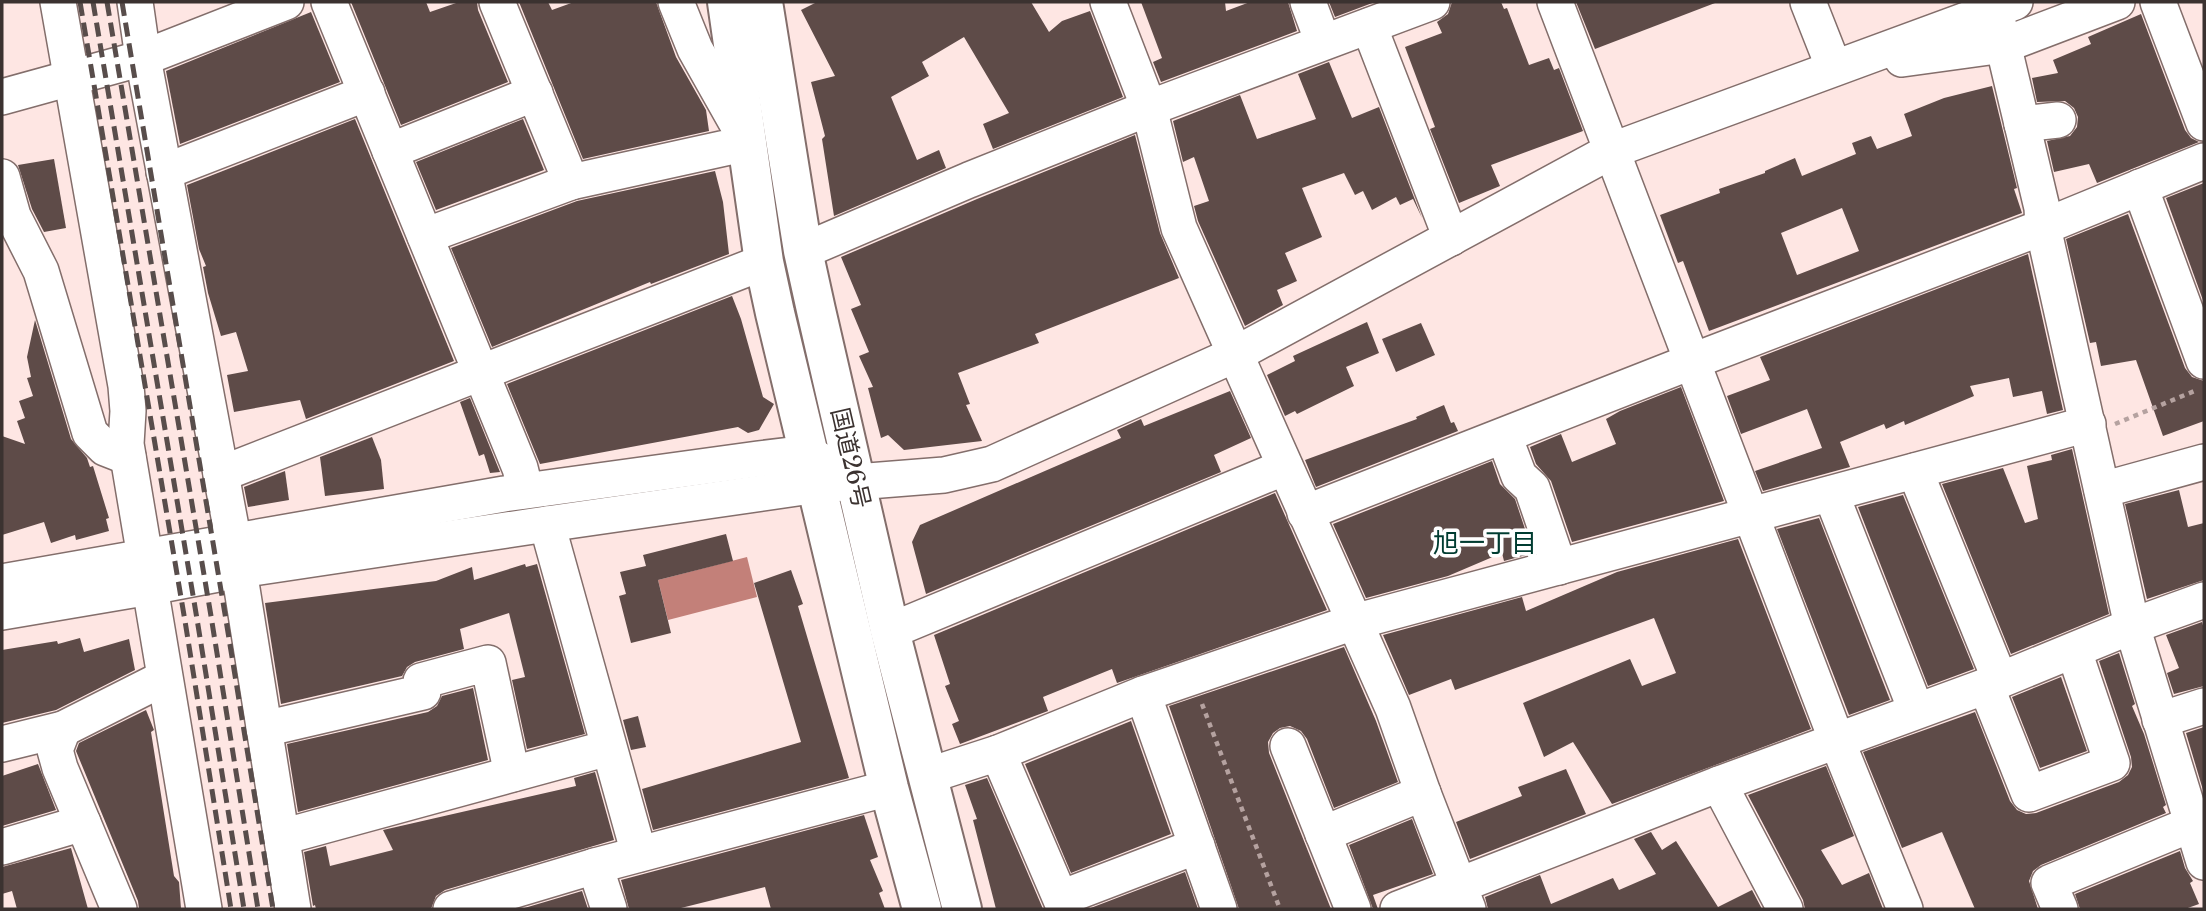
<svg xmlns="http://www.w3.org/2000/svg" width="2206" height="911" viewBox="0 0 2206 911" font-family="'Libre Baskerville','Noto Sans JP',serif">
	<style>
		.water { fill: #c38079 }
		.building { fill: #5e4b48; fill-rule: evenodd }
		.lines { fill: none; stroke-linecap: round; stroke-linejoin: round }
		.minor-casing { stroke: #836e6b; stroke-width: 38 }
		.highway-casing { stroke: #836e6b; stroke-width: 42 }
		.path { stroke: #b5a2a0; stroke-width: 4.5; stroke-dasharray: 5 5; stroke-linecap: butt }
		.minor { stroke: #fff; stroke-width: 35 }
		.highway { stroke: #fff; stroke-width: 38 }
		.rail { stroke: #584d4b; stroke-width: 5; stroke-dasharray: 14 7; stroke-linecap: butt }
		.labels { text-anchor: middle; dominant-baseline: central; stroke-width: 7; stroke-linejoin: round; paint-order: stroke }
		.street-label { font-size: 24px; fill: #3b3230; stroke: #fff }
		.neighbourhood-label { font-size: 26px; fill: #003c31; stroke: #fff }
	</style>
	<rect width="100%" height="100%" fill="#fee6e3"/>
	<!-- water -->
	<polygon class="water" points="747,557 757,597 668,620 658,580"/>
	<!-- building -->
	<g class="building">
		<polygon points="351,2 426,2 430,12 459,2 477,2 478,10 508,82 401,125"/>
		<polygon points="519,2 548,2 552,10 574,2 656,2 676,57 706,110 709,131 583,159"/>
		<polygon points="817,2 1031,2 1049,32 1062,21 1090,11 1123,97 993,149 983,124 1009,113 964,37 922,62 929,76 891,97 917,160 939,150 946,168 834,216 822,139 825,136 811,82 835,76 801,10"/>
		<polygon points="1141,2 1225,2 1226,11 1250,2 1288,2 1297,31 1161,82 1153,62 1162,58"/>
		<polygon points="1329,2 1375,2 1335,17"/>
		<polygon points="1452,2 1501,2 1504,9 1507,8 1529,65 1549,58 1554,70 1559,68 1583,131 1491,165 1500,186 1459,203 1430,129 1435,127 1405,47 1442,33 1437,22 1448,14"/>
		<polygon points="1576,2 1715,2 1715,3 1595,49"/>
		<polygon points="311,12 340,82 180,144 166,71"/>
		<polygon points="2141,14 2185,130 2191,138 2199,142 2097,183 2089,164 2054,172 2047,141 2070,136 2077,127 2078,117 2074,108 2065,101 2037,102 2032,78 2058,73 2053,60 2091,44 2088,37"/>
		<polygon points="1329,62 1352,118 1379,107 1422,218 1413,199 1400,205 1396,197 1372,210 1363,191 1355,195 1344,173 1302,188 1322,237 1285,253 1297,281 1277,290 1283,305 1245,326 1198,221 1194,206 1209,201 1194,157 1183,162 1173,121 1240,95 1257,139 1316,119 1298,74"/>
		<path d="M1992,86L2017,188L2014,189L2022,213L1709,331L1683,261L1678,263L1660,215L1720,193L1719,189L1765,173V171L1795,158L1802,176L1856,154L1852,143L1871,136L1877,149L1912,136L1904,114L1944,98ZM1842,208L1859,251L1797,275L1781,233Z"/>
		<polygon points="355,119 454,361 306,419 300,400 234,412 227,375 248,371 236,332 221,336 208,293 203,267 206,266 199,249 187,185"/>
		<polygon points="523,119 544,170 436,210 416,162"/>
		<polygon points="1135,135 1160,233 1179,278 1035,334 1039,343 958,373 970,404 966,405 982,441 904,450 888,435 881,438 868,388 873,387 859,356 869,352 851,309 861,305 841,257 977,199"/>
		<polygon points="54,159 66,228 44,232 32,209 18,165"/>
		<polygon points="715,171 723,202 729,254 651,284 650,282 492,347 451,248 577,201"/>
		<polygon points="2204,183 2204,303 2166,198"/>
		<polygon points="2128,214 2185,368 2192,377 2204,381 2204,421 2163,436 2136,360 2101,366 2096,342 2090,343 2066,239"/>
		<polygon points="2028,254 2063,410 2047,414 2042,391 2013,397 2009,378 1970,386 1974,396 1905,425 1904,421 1886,429 1884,424 1840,442 1850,467 1763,491 1755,471 1822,448 1807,409 1741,434 1727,396 1770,380 1760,357"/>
		<polygon points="732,296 741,319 763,397 774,404 759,430 748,433 738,427 540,464 507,384"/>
		<polygon points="35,320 71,439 87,458 90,467 93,466 109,518 106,519 109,531 76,540 75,535 51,543 44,522 2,535 2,436 25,444 17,421 25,418 19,401 33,396 27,378 31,377 27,357"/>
		<polygon points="1367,322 1379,353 1346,367 1354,386 1297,414 1295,411 1285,416 1267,375 1295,361 1293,356"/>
		<polygon points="1421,323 1435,355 1396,372 1382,339"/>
		<polygon points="1681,387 1724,501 1572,542 1551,481 1536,464 1530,447 1561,434 1572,462 1616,444 1606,419 1620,411"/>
		<polygon points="1230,391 1251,438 1214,455 1221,472 926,594 912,542 920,525 1121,438 1117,430 1141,419 1144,426"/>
		<polygon points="470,398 500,472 490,473 484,454 479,456 460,402"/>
		<polygon points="1444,405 1451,423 1454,422 1458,431 1316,487 1305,460 1417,419 1416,417"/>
		<polygon points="372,437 381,460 384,489 325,496 320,457"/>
		<polygon points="2072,449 2109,614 2011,654 1942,484 2003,468 2025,523 2038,519 2027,466 2052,460 2051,455"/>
		<polygon points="1492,461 1500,484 1515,499 1533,553 1504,561 1502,553 1448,576 1366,598 1333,524"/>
		<polygon points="285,471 289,500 248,507 244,487"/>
		<polygon points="2179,490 2188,527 2204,523 2204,580 2147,599 2125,504"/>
		<polygon points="1275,493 1327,610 1117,683 1112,669 1043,697 1048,711 960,744 952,724 959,721 945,686 950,684 934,635"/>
		<polygon points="1903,495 1974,669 1928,686 1858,507"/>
		<polygon points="1819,518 1890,700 1849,715 1777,529"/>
		<polygon points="726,534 733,561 658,580 671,633 631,643 619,596 626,594 620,572 646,566 643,555"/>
		<polygon points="1738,539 1811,729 1612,804 1573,742 1544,757 1523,703 1630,659 1642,686 1676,673 1654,618 1455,690 1451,679 1409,695 1383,635 1522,597 1526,611 1617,572"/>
		<polygon points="525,564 526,567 537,564 585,734 527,749 512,680 525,677 509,613 460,629 464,649 415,662 407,667 402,676 281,704 265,603 436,581 472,567 474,580"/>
		<polygon points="791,570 803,604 798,606 849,778 653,830 642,789 801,742 754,583"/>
		<polygon points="2202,622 2204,629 2204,686 2174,694 2167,673 2179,668 2166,635"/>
		<polygon points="80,638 84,652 129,639 135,670 56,710 2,723 2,650 57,641 58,644"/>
		<polygon points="1344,647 1376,721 1398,782 1334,808 1307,739 1301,731 1290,726 1280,728 1273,733 1268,742 1269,753 1331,909 1239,909 1169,706"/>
		<polygon points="2119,653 2135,704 2132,706 2144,734 2166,805 2163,807 2166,813 2041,865 2033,871 2029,881 2038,909 1975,909 1942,832 1902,848 1863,752 1975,712 2010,801 2017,810 2026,814 2036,813 2119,782 2128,775 2132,767 2131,757 2099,661"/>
		<polygon points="2061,677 2087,751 2040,768 2012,697"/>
		<polygon points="473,688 488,760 298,812 287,744 428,712 437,706 442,696"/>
		<polygon points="146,710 154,730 151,732 174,876 179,882 181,909 139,909 138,901 76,751 79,743"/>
		<polygon points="638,716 646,747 631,750 623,720"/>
		<polygon points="1131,721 1171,834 1071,873 1025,764"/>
		<polygon points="2204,727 2204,789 2203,790 2186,733"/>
		<polygon points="38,764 56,810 2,826 2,776"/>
		<polygon points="1826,766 1854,836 1821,850 1842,885 1869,873 1883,909 1805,909 1803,900 1748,795"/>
		<polygon points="1566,769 1586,814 1470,859 1456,822 1522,796 1518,787"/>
		<polygon points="595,772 614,840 445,890 436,896 431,909 316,909 315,905 313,906 304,852 326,846 330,866 393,850 383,830 576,786 574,778"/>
		<polygon points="987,778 1043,909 996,909 973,820 977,819 965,785"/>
		<polygon points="864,815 878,857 870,860 883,891 879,893 885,909 771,909 765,887 677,909 629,909 621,880"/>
		<polygon points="1412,819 1433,874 1373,895 1378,909 1373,909 1349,845"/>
		<polygon points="1651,832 1662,850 1676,841 1718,907 1752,890 1762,909 1488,909 1485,897 1540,875 1551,904 1613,878 1619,890 1656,874 1634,839"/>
		<polygon points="71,848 88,909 17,909 12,891 2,894 2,867"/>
		<polygon points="2180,851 2185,868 2193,881 2190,883 2199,904 2185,909 2080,909 2075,894"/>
		<polygon points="1185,872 1198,909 1088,909"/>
		<polygon points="582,891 588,909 521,909"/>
	</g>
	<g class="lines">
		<defs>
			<g id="minor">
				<polyline points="58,2 126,386 128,411 126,444 204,909"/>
				<polyline points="135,2 143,58 239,570 293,909"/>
				<polyline points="329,2 520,468 523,480"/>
				<polyline points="497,2 571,182"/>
				<polyline points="1108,2 1149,108 1179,228 1393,708 1423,793 1468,909"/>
				<polyline points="1308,2 1323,42"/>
				<polyline points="1555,2 1837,741 1905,909"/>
				<polyline points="1808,2 1834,68"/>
				<polyline points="1993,2 2042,208 2043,227 2132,626 2204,862"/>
				<polyline points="2158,2 2204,123"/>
				<polyline points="1369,26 1451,238"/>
				<polyline points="1902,59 2004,45 2117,2"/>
				<polyline points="2,97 143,58 286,2"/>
				<polyline points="2022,124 2058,120"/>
				<polyline points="390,151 535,93"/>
				<polyline points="164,172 367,93"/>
				<polyline points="2,177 13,216 41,271 90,433 105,448 128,457"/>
				<polyline points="2140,187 2204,361"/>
				<polyline points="425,236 571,182 748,143 695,49 676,2"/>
				<polyline points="803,251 969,180 1149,108 1432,2"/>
				<polyline points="1504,436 1519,476 1532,488 1559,567"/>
				<polyline points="1915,471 2000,680"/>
				<polyline points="221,474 764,262"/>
				<polyline points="2102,490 2204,462"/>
				<polyline points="1831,494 1916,710"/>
				<polyline points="1305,513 1693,361 2043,227 2204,161"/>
				<polyline points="547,524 639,854"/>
				<polyline points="2,582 504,494 758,459 807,453 832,467"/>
				<polyline points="2,612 150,587 239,570 547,524 818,485 944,475 992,464 1234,355 1613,150 2015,2"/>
				<polyline points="890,631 1285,467"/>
				<polyline points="1986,686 2029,794 2112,763 2074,651"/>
				<polyline points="1143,694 1219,909"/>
				<polyline points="2160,720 2204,706"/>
				<polyline points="63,729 55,750 60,768 119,909"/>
				<polyline points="264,729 423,692 421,681 488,663 512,774"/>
				<polyline points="2,744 63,729 164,678"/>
				<polyline points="1288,746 1353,909"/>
				<polyline points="998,753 1065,909"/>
				<polyline points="927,776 998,753 1143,694 1354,622 2088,424"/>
				<polyline points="1719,784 1785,909"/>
				<polyline points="1323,834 1423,793"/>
				<polyline points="282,837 608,748"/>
				<polyline points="2,847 83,823"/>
				<polyline points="595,866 609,909"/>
				<polyline points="1061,898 1197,846"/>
				<polyline points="451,909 595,866 889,788"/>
				<polyline points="1398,909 1719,784 1986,686 2132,626 2204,600"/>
				<polyline points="2060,909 2049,883 2192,824"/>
			</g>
			<g id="highway">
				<polyline points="727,2 764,262 775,313 889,788 922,909"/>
				<polyline points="763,2 803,251 816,310 890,631 962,909"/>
			</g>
		</defs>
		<!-- minor casing -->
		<use href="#minor" class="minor-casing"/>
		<!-- highway casing -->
		<use href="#highway" class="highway-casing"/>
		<!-- path -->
		<g class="path">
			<polyline points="2115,424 2197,390"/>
			<polyline points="1202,704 1280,909"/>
		</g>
		<!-- minor -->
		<use href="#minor" class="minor"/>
		<!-- highway -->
		<use href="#highway" class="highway"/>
		<!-- rail -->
		<g class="rail">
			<polyline points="80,2 185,621 231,909"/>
			<polyline points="93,2 197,619 244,909"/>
			<polyline points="107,2 211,616 258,909"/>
			<polyline points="122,2 225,614 273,909"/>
		</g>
	</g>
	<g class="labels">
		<!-- street labels -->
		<g class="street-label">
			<text transform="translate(851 458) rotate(77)">国道26号</text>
		</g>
		<!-- neighbourhood labels -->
		<g class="neighbourhood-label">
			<text x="1485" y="543">旭一丁目</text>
		</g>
	</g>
	<!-- border -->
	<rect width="2206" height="911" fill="none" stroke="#3b3230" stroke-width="7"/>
</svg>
